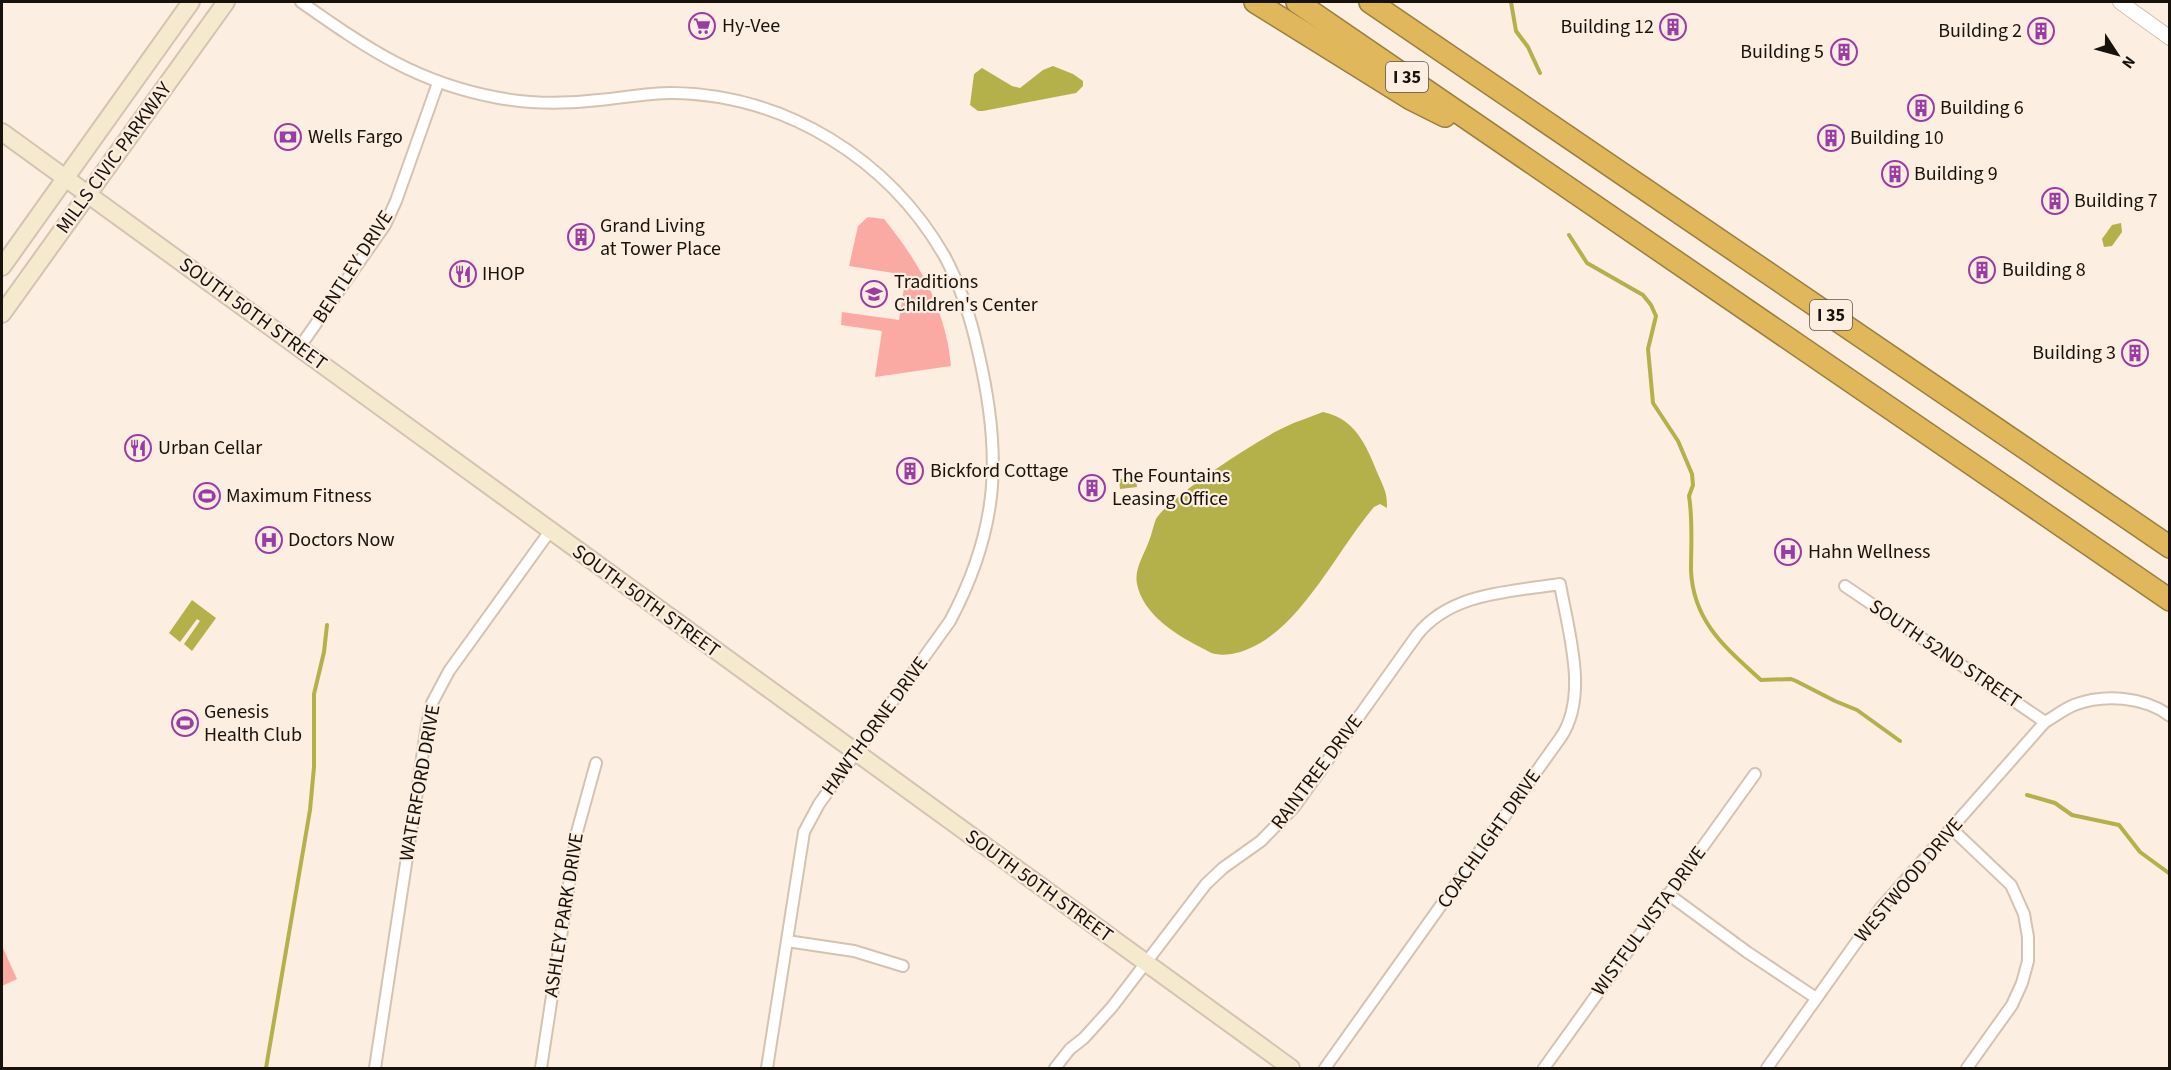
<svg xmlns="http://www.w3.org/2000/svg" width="2171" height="1070" viewBox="0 0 2171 1070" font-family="'Source Sans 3',sans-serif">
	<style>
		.green { fill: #faaaa3 }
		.water { fill: #b4b04a }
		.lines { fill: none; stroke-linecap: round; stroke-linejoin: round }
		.stream { stroke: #b4b04a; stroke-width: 4 }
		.minor-casing { stroke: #d4c2b2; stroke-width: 14 }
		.tertiary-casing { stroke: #d4c2b2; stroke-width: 16 }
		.secondary-casing { stroke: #d4c2b2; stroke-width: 20 }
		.motorway-casing { stroke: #9a7e3f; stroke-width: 24 }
		.minor { stroke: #fff; stroke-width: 10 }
		.tertiary { stroke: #fff; stroke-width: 14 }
		.secondary { stroke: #f6eace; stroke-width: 16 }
		.motorway { stroke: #e0b85b; stroke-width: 21 }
		.labels { text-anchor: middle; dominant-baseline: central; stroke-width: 4.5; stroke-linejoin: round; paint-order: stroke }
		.shield { fill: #fceee0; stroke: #5c544c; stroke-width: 1.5 }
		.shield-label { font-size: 18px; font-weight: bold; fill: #18120c }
		.poi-label { font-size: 20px; fill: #18120c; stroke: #fceee0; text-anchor: start }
		.street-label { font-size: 20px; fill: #18120c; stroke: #fceee0 }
	</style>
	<rect width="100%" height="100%" fill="#fceee0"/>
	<!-- green -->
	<g class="green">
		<path d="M868,217L884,219C919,262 946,309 951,366L875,377L882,331L841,325L842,312L899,320L906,275L849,266L858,226Z"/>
		<polygon points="2,946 17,979 2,986"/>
	</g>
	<!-- water -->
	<g class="water">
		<polygon points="1053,66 1073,74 1083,81 1083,86 1076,93 983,111 978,111 970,105 974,74 982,68 1012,86 1020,88 1043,70"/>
		<polygon points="2121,223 2122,232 2112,246 2104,247 2102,239 2112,225"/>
		<path d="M1323,412C1360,420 1368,452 1381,481C1386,493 1387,495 1387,508L1380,504L1374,507C1337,550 1301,628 1248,649C1239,653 1226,656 1216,654C1211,654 1205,649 1200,647C1175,634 1143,614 1137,584C1134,569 1144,555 1149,541C1152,534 1153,526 1156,519C1168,498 1260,438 1285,427C1297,421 1311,417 1323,412Z"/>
		<polygon points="1136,478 1137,487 1120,489 1119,479"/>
		<polygon points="192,600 216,618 192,651 184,644 200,621 197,619 180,642 169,633"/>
	</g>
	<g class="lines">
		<!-- stream -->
		<g class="stream">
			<polyline points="1511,2 1516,31 1528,47 1540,73"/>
			<path d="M1569,235L1587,263L1643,295L1651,305L1656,316L1648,349L1653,403L1678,441L1692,474L1693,485L1689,496C1693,520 1691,546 1691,570C1693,622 1726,648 1761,680L1791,679L1796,681L1835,701L1857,710L1900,741"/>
			<polyline points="2027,795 2055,803 2072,815 2119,825 2140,852 2170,874"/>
			<polyline points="266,1068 310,810 314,767 314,694 324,652 327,625"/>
		</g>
		<defs>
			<g id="minor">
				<path d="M301,2C368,49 417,83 499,98C532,104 566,104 599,100C623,98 647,93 671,93C785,94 889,159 945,257C961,287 971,319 978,351C1002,453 1000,527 950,621L819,804L804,832L767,1068"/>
				<polyline points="299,348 385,225 396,201 438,83"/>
				<polyline points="1845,586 2045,722"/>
				<polyline points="1951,828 2011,885 2024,914 2028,937 2028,961 2022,983 2012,1005 1967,1068"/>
				<polyline points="1668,894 1747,952 1816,998"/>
				<polyline points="787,941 854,951 903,966"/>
				<polyline points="375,1068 427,725 432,703 449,671 550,531"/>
				<polyline points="541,1068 577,832 596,763"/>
				<path d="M1055,1068L1070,1049L1084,1038L1112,1007L1206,884L1223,868L1261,841L1295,806L1417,635C1451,592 1510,592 1560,584C1568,631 1589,695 1561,737L1325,1068"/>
				<polyline points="1544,1068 1755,774"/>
				<path d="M1767,1068L1880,909L2045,722C2054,717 2064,709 2074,705C2103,694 2144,696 2170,716"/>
			</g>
			<polyline id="tertiary" points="2120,2 2170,38"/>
			<g id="secondary">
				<polyline points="2,132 1291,1068"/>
				<polyline points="2,267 191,2"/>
				<polyline points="2,314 226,2"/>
			</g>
			<g id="motorway">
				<polyline points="1255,2 1411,99 1445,116"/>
				<polyline points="1297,2 2170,600"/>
				<polyline points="1370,2 2170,547"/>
			</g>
		</defs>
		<!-- minor casing -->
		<use href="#minor" class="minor-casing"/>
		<!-- tertiary casing -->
		<use href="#tertiary" class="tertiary-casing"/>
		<!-- secondary casing -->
		<use href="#secondary" class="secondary-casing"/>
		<!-- motorway casing -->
		<use href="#motorway" class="motorway-casing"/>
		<!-- minor -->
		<use href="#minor" class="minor"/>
		<!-- tertiary -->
		<use href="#tertiary" class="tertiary"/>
		<!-- secondary -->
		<use href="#secondary" class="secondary"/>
		<!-- motorway -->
		<use href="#motorway" class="motorway"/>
	</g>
	<!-- icons -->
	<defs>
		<symbol id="supermarket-ring" viewBox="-11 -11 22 22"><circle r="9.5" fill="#fceee0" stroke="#9b3ba4" stroke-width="1.5"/><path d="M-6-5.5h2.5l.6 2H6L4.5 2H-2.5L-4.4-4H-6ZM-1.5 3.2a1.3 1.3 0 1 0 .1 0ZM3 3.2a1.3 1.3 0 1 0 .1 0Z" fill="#9b3ba4"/></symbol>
		<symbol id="building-ring" viewBox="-11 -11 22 22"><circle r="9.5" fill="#fceee0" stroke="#9b3ba4" stroke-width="1.5"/><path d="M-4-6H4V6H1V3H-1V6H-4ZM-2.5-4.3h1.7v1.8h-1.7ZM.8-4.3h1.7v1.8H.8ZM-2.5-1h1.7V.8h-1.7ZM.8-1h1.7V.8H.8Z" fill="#9b3ba4"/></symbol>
		<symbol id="bank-ring" viewBox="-11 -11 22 22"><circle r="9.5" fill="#fceee0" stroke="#9b3ba4" stroke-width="1.5"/><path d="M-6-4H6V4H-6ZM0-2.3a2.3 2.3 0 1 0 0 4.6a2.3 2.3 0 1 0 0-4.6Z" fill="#9b3ba4"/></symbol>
		<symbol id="restaurant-ring" viewBox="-11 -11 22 22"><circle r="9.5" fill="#fceee0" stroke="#9b3ba4" stroke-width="1.5"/><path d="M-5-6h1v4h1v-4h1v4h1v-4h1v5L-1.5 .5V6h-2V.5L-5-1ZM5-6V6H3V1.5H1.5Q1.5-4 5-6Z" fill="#9b3ba4"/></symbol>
		<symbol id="school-ring" viewBox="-11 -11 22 22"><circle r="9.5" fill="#fceee0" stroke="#9b3ba4" stroke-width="1.5"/><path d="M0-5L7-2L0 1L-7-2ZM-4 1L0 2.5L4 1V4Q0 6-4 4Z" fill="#9b3ba4"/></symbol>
		<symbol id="stadium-ring" viewBox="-11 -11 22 22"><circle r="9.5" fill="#fceee0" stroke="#9b3ba4" stroke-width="1.5"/><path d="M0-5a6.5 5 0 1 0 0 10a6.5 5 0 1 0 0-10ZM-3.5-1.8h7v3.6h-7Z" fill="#9b3ba4"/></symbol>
		<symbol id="hospital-ring" viewBox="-11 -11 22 22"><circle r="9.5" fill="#fceee0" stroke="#9b3ba4" stroke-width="1.5"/><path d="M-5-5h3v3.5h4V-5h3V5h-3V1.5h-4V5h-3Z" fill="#9b3ba4"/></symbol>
	</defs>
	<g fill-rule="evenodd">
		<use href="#supermarket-ring" x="687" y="11" width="30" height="30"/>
		<use href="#building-ring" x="1658" y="12" width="30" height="30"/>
		<use href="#building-ring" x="2026" y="16" width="30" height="30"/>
		<use href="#building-ring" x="1829" y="37" width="30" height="30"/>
		<use href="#building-ring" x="1906" y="93" width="30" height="30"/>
		<use href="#bank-ring" x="273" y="122" width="30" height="30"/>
		<use href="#building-ring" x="1816" y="123" width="30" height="30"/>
		<use href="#building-ring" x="1880" y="159" width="30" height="30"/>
		<use href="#building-ring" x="2040" y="186" width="30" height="30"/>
		<use href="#building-ring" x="566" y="222" width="30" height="30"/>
		<use href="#building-ring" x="1967" y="255" width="30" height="30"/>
		<use href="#restaurant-ring" x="448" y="259" width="30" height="30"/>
		<use href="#school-ring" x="859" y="279" width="30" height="30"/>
		<use href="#building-ring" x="2120" y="338" width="30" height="30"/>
		<use href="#restaurant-ring" x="123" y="433" width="30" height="30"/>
		<use href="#building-ring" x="895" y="456" width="30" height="30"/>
		<use href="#building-ring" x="1077" y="473" width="30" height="30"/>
		<use href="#stadium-ring" x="192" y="481" width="30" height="30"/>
		<use href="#hospital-ring" x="254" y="525" width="30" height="30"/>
		<use href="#hospital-ring" x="1773" y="537" width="30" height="30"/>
		<use href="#stadium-ring" x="170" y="708" width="30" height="30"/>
	</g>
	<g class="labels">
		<!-- shield labels -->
		<g class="shield">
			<rect x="1386" y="62" width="42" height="30" rx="4.5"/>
			<rect x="1810" y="300" width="42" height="30" rx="4.5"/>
		</g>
		<g class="shield-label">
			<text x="1407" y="77">I 35</text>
			<text x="1831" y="315">I 35</text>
		</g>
		<!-- poi labels -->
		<g class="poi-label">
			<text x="722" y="26">Hy-Vee</text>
			<text x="1654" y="27" text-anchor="end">Building 12</text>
			<text x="2022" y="31" text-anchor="end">Building 2</text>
			<text x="1824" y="52" text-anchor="end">Building 5</text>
			<text x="1940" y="108">Building 6</text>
			<text x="308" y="137">Wells Fargo</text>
			<text x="1850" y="138">Building 10</text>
			<text x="1914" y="174">Building 9</text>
			<text x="2074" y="201">Building 7</text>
			<text x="600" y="226">Grand Living<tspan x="600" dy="23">at Tower Place</tspan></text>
			<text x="2002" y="270">Building 8</text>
			<text x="482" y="274">IHOP</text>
			<text x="894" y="282">Traditions<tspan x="894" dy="23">Children's Center</tspan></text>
			<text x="2116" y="353" text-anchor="end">Building 3</text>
			<text x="158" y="448">Urban Cellar</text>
			<text x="930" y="471">Bickford Cottage</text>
			<text x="1112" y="476">The Fountains<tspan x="1112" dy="23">Leasing Office</tspan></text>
			<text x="226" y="496">Maximum Fitness</text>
			<text x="288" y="540">Doctors Now</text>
			<text x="1808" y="552">Hahn Wellness</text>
			<text x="204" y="712">Genesis<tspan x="204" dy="23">Health Club</tspan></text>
		</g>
		<!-- street labels -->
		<g class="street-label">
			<text transform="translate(114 158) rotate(-54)">MILLS CIVIC PARKWAY</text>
			<text transform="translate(353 267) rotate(-57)">BENTLEY DRIVE</text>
			<text transform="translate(253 314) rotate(36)">SOUTH 50TH STREET</text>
			<text transform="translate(646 601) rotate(36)">SOUTH 50TH STREET</text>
			<text transform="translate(1945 654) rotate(34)">SOUTH 52ND STREET</text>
			<text transform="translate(875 726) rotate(-54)">HAWTHORNE DRIVE</text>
			<text transform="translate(1317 772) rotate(-53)">RAINTREE DRIVE</text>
			<text transform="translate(420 783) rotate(-80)">WATERFORD DRIVE</text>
			<text transform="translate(1489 839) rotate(-55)">COACHLIGHT DRIVE</text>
			<text transform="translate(1909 880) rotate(-50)">WESTWOOD DRIVE</text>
			<text transform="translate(1039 886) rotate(36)">SOUTH 50TH STREET</text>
			<text transform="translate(564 915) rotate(-81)">ASHLEY PARK DRIVE</text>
			<text transform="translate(1649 921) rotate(-54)">WISTFUL VISTA DRIVE</text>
		</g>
	</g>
	<!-- border -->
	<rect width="2171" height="1070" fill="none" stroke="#18120c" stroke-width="6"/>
	<!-- north arrow -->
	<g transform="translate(2117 54) rotate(126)" stroke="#fceee0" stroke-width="4.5" paint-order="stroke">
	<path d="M0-4.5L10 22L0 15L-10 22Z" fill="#18120c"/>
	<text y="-9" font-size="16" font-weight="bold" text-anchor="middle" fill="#18120c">N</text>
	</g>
</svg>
